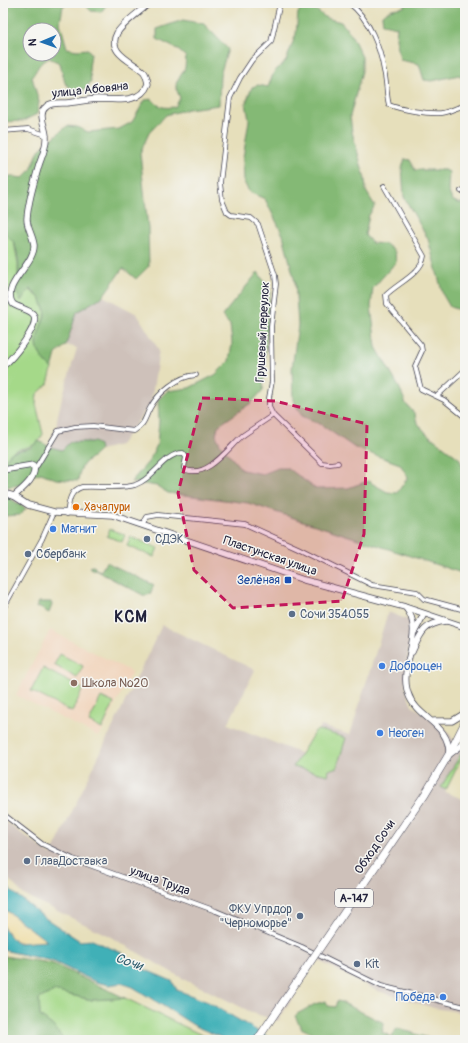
<svg xmlns="http://www.w3.org/2000/svg" width="468" height="1043" viewBox="0 0 468 1043" font-family="Pangolin,sans-serif">
	<style>
		.built { fill: #f1d5bd }
		.industrial { fill: #cec1ba }
		.green { fill: #a5d989; stroke: #647e62 }
		.forest { fill: #84b975; stroke: #536e58; fill-rule: evenodd }
		.sand { fill: #eeda9e; stroke: #887e6c }
		.water { fill: #3fb0b7; stroke: #306979 }
		.lines { fill: none; stroke-linecap: round; stroke-linejoin: round }
		.street-casing { stroke: #3f3e4e; stroke-width: 5.5 }
		.secondary-casing { stroke: #3f3e4e; stroke-width: 7 }
		.highway-casing { stroke: #3f3e4e; stroke-width: 8 }
		.street { stroke: #fff; stroke-width: 4 }
		.secondary { stroke: #fff; stroke-width: 5.5 }
		.highway { stroke: #fff; stroke-width: 7 }
		.highway-bridge-casing { stroke: #3f3e4e; stroke-width: 8; stroke-linecap: butt }
		.highway-bridge { stroke: #fff; stroke-width: 7 }
		.marked { fill: #c2185b; fill-opacity: 0.2; stroke: #c2185b; stroke-width: 3; stroke-dasharray: 8 5; stroke-linejoin: round }
		.food-dot { fill: #e8710a; stroke: #f6f6f2; stroke-width: 1.5 }
		.shop-dot { fill: #3f7fe0; stroke: #f6f6f2; stroke-width: 1.5 }
		.service-dot { fill: #5c6f8a; stroke: #f6f6f2; stroke-width: 1.5 }
		.transit-dot { fill: #1a4fb4; stroke: #f6f6f2; stroke-width: 1.5 }
		.education-dot { fill: #8d6e63; stroke: #f6f6f2; stroke-width: 1.5 }
		.labels { text-anchor: middle; dominant-baseline: central; stroke-width: 3; stroke-linejoin: round; paint-order: stroke }
		.shield { fill: #f6f6f2; stroke: #626272; stroke-width: 1 }
		.shield-label { font-size: 11px; font-weight: bold; fill: #22223b }
		.street-label { font-size: 12px; fill: #22223b; stroke: #f6f6f2 }
		.food-label { font-size: 12px; fill: #c56008; stroke: #f6f6f2; text-anchor: start }
		.shop-label { font-size: 12px; fill: #366cbe; stroke: #f6f6f2; text-anchor: start }
		.service-label { font-size: 12px; fill: #4e5e75; stroke: #f6f6f2; text-anchor: start }
		.transit-label { font-size: 12px; fill: #164399; stroke: #f6f6f2; text-anchor: end }
		.education-label { font-size: 12px; fill: #785e54; stroke: #f6f6f2; text-anchor: start }
		.water-label { font-size: 13px; font-style: italic; fill: #2e5b6d; stroke: #f6f6f2 }
		.district-label { font-size: 16px; font-weight: bold; letter-spacing: 1px; fill: #22223b; stroke: #f6f6f2 }
	</style>
	<rect width="100%" height="100%" fill="#f6f6f2"/>
	<filter id="ink" filterUnits="userSpaceOnUse"><feTurbulence type="fractalNoise" baseFrequency=".025" numOctaves="2"/><feDisplacementMap in="SourceGraphic" scale="8" xChannelSelector="R" yChannelSelector="G"/><feConvolveMatrix kernelMatrix="1 2 1 2 8 2 1 2 1" color-interpolation-filters="sRGB"/></filter>
	<filter id="wash" filterUnits="userSpaceOnUse"><feTurbulence type="fractalNoise" baseFrequency=".012" numOctaves="4" result="noise"/><feDisplacementMap in="SourceGraphic" scale="16" xChannelSelector="R" yChannelSelector="G"/><feGaussianBlur stdDeviation="0.9" result="paint"/><feColorMatrix in="noise" values="0 0 0 0 0 0 0 0 0 0 0 0 0 0 0 0 0 1.4 0 .05"/><feComposite in="paint" operator="in"/></filter>
	<g filter="url(#wash)">
		<rect width="100%" height="100%" fill="#e6dfbb"/>
		<!-- built -->
		<polygon class="built" points="50,630 132,672 99,737 16,695"/>
		<!-- industrial -->
		<g class="industrial">
			<polygon points="103,296 137,314 159,350 151,403 120,445 100,450 99,445 62,450 50,447 56,437 57,419 61,402 77,348 66,345 70,328 77,312"/>
			<polygon points="388,612 411,621 405,686 412,706 444,727 464,754 445,792 465,800 465,1013 434,1008 375,990 317,960 278,1021 253,1013 180,977 107,935 24,895 3,874 3,820 51,855 162,625 255,670 228,724 302,754 321,726 350,735"/>
		</g>
		<!-- green -->
		<g class="green">
			<path d="M3,231L14,242L18,264V281L40,298L46,313C36,340 30,347 52,369L48,384L37,394L36,404L43,434C34,451 25,445 12,452C9,454 6,459 3,462Z"/>
			<polygon points="110,529 125,535 122,542 107,536"/>
			<polygon points="131,537 158,548 154,557 127,546"/>
			<polygon points="60,654 83,666 77,678 54,665"/>
			<polygon points="43,668 83,689 72,712 31,691"/>
			<polygon points="101,697 114,703 102,729 89,722"/>
			<polygon points="319,730 346,738 337,767 329,770 328,775 293,767 315,731"/>
			<polygon points="465,751 446,790 441,787 461,754"/>
			<polygon points="54,991 92,1000 125,998 212,1040 64,1040 53,1026 40,1016 39,999"/>
		</g>
		<!-- forest -->
		<g class="forest">
			<path d="M3,3H68L63,6L60,23L67,48L77,50L88,49L91,54L89,68L91,81L86,89L74,91L65,83L60,63L49,58L40,64L32,77L39,102L37,114L23,121L3,122ZM30,30H54V54H30Z"/>
			<polygon points="83,3 108,3 101,12 91,11"/>
			<polygon points="405,3 465,3 465,79 459,75 432,81 424,80 419,64 400,60 396,38 397,27 383,24 382,15 392,9 404,7"/>
			<polygon points="310,5 326,18 341,22 351,34 362,57 362,71 350,116 352,132 365,179 366,191 375,206 369,215 365,235 372,243 386,244 395,252 396,262 373,288 371,306 376,347 400,389 406,404 415,414 416,420 420,426 427,434 460,459 465,476 465,574 248,503 168,493 157,486 131,482 149,461 157,445 159,421 158,400 167,391 189,388 215,375 229,361 232,343 230,325 222,316 258,272 270,290 263,390 251,403 218,426 216,435 220,444 242,470 263,474 278,468 288,468 316,489 348,488 368,481 387,492 397,493 408,477 400,464 355,448 320,424 302,416 293,400 292,369 298,325 295,282 283,235 265,199 249,192 244,182 243,158 249,120 246,103 252,87 258,85 268,87 274,72 286,61 296,34 298,13 302,7"/>
			<path d="M183,20L204,24L228,49L220,75L219,105L188,109L166,115L149,133L140,153L148,228L149,266L136,279L123,268L103,296L77,312L66,345L56,354L52,369C30,347 36,340 46,313L40,298L30,289L21,301L15,290C20,277 20,256 14,243C12,239 6,235 3,231V169L7,176L23,178L31,170L39,150L67,126L77,127L88,132L119,129L132,122L145,100L152,99C159,108 164,108 175,107L180,98C173,82 176,84 184,70C186,67 185,61 186,57L177,49L157,39V29Z"/>
			<polygon points="405,159 410,160 415,170 445,170 449,172 448,190 452,200 458,203 465,203 465,315 463,311 450,307 443,295 428,239 404,197 402,168"/>
			<path d="M39,441L50,447L62,450L70,442H94L99,445L100,450C88,463 81,459 78,481L56,479L41,473L31,476L20,485L5,487V495L26,509L20,515L3,516V462L12,452L30,448Z"/>
			<polygon points="106,562 154,585 150,594 145,596 89,567 93,566 95,567 95,569 101,571"/>
			<polygon points="39,602 51,602 52,605 49,613 38,607 36,608"/>
			<polygon points="3,956 51,963 125,998 92,1000 54,991 39,999 40,1016 53,1026 64,1040 3,1040"/>
			<polygon points="326,1001 328,1006 335,1007 337,1001 341,1002 384,1023 382,1032 392,1037 397,1028 435,1040 327,1040 301,1028 295,1016 297,1014 315,1004"/>
		</g>
		<!-- sand -->
		<path class="sand" d="M3,908L47,941C29,944 12,947 4,927C1,923 3,914 3,908Z"/>
		<!-- water -->
		<polygon class="water" points="3,884 45,918 80,941 92,940 122,953 134,965 172,981 177,990 208,1002 273,1040 227,1040 195,1026 133,987 121,983 109,985 96,982 52,961 3,950 3,927 15,942 19,943 47,941 3,908"/>
	</g>
	<g filter="url(#ink)">
		<g class="lines">
			<defs>
				<g id="street">
					<polyline points="280,3 271,42 252,60 240,78 230,98 220,183 222,200 227,212 231,215 251,218 258,224 275,275 276,284 271,327 272,381 269,398 269,407 273,415 322,463 330,464 338,463"/>
					<path d="M349,3C369,18 380,47 384,71C387,82 386,94 389,105C402,110 427,114 441,113C450,112 456,107 465,106"/>
					<polyline points="3,131 28,129 46,135"/>
					<path d="M384,186L424,256C422,273 398,283 386,295L387,304L421,345L422,351L415,366L421,389L444,400L465,417"/>
					<polyline points="461,191 465,189"/>
					<polyline points="437,396 465,370"/>
					<path d="M35,469L58,431L75,427L93,426L134,431C146,423 144,419 150,408C158,393 178,376 196,375"/>
					<path d="M67,514C69,502 69,491 82,487C95,486 125,489 135,485C155,478 164,453 183,453L186,457L184,468L186,470C208,478 228,448 242,436C252,429 263,422 273,415"/>
					<polyline points="143,524 147,517 158,515 245,524 298,548 372,585 417,592 424,599 465,610"/>
					<polyline points="3,609 42,539 54,512"/>
					<polyline points="3,814 42,844 73,859 216,911 302,947 381,986 465,1007"/>
				</g>
				<g id="secondary">
					<path d="M3,366C11,360 42,324 33,314C28,309 19,308 13,304C0,285 35,265 34,245C33,236 27,228 27,219C28,201 34,183 39,165C42,156 47,146 46,136C46,128 37,113 46,107C50,102 60,103 66,103C76,102 87,100 97,99C114,99 140,105 148,84C147,79 147,76 144,72C134,62 106,53 117,33C123,23 140,12 149,3"/>
					<path d="M3,470L33,465C39,476 22,489 14,496"/>
					<polyline points="3,493 14,496 28,505 54,512 112,515 304,580 405,607 465,627"/>
					<path d="M406,608C426,633 398,665 408,693C416,719 450,723 449,754"/>
					<polyline points="415,631 424,614"/>
					<path d="M412,652C421,633 423,624 446,621"/>
					<polyline points="434,721 452,721 465,713"/>
					<polyline points="450,754 465,743"/>
				</g>
				<polyline id="highway" points="449,754 465,722"/>
			</defs>
			<!-- street casing -->
			<use href="#street" class="street-casing"/>
			<!-- secondary casing -->
			<use href="#secondary" class="secondary-casing"/>
			<!-- highway casing -->
			<use href="#highway" class="highway-casing"/>
			<!-- street -->
			<use href="#street" class="street"/>
			<!-- secondary -->
			<use href="#secondary" class="secondary"/>
			<!-- highway -->
			<use href="#highway" class="highway"/>
			<defs>
				<polyline id="highway-bridge" points="257,1040 425,794 449,754"/>
			</defs>
			<!-- highway-bridge casing -->
			<use href="#highway-bridge" class="highway-bridge-casing"/>
			<!-- highway-bridge -->
			<use href="#highway-bridge" class="highway-bridge"/>
		</g>
	</g>
	<!-- marked area -->
	<path class="marked" d="M202,398L275,401L367,424L364,534L342,601L233,608L194,570L178,493Z"/>
	<!-- markers -->
	<circle class="food-dot" cx="76" cy="507" r="4"/>
	<g class="shop-dot">
		<circle cx="53" cy="529" r="4"/>
		<circle cx="382" cy="666" r="4"/>
		<circle cx="380" cy="733" r="4"/>
		<circle cx="443" cy="997" r="4"/>
	</g>
	<g class="service-dot">
		<circle cx="147" cy="539" r="4"/>
		<circle cx="28" cy="554" r="4"/>
		<circle cx="292" cy="614" r="4"/>
		<circle cx="27" cy="861" r="4"/>
		<circle cx="300" cy="916" r="4"/>
		<circle cx="357" cy="964" r="4"/>
	</g>
	<rect class="transit-dot" x="284" y="576" width="8" height="8" rx="2"/>
	<circle class="education-dot" cx="74" cy="683" r="4"/>
	<g class="labels">
		<!-- shield labels -->
		<rect class="shield" x="335" y="889" width="38" height="18" rx="3"/>
		<g class="shield-label">
			<text x="354" y="898">А-147</text>
		</g>
		<!-- street labels -->
		<g class="street-label">
			<text transform="translate(90 90) rotate(-6)">улица Абовяна</text>
			<text transform="translate(263 332) rotate(-87)">Грушевый переулок</text>
			<text transform="translate(270 556) rotate(19)">Пластунская улица</text>
			<text transform="translate(375 847) rotate(-56)">Обход Сочи</text>
			<text transform="translate(160 881) rotate(20)">улица Труда</text>
		</g>
		<!-- food labels -->
		<g class="food-label">
			<text x="84" y="507">Хачапури</text>
		</g>
		<!-- shop labels -->
		<g class="shop-label">
			<text x="61" y="529">Магнит</text>
			<text x="390" y="666">Доброцен</text>
			<text x="388" y="733">Неоген</text>
			<text x="435" y="997" text-anchor="end">Победа</text>
		</g>
		<!-- service labels -->
		<g class="service-label">
			<text x="155" y="539">СДЭК</text>
			<text x="36" y="554">Сбербанк</text>
			<text x="300" y="614">Сочи 354055</text>
			<text x="35" y="861">ГлавДоставка</text>
			<text x="292" y="909" text-anchor="end">ФКУ Упрдор<tspan x="292" dy="14">"Черноморье"</tspan></text>
			<text x="365" y="964">Kit</text>
		</g>
		<!-- transit labels -->
		<g class="transit-label">
			<text x="280" y="580">Зелёная</text>
		</g>
		<!-- education labels -->
		<g class="education-label">
			<text x="82" y="683">Школа №20</text>
		</g>
		<!-- water labels -->
		<g class="water-label">
			<text transform="translate(129 962) rotate(19)">Сочи</text>
		</g>
		<!-- district labels -->
		<g class="district-label">
			<text x="131" y="617">КСМ</text>
		</g>
	</g>
	<!-- margin -->
	<rect width="468" height="1043" fill="none" stroke="#f6f6f2" stroke-width="16"/>
	<!-- north arrow -->
	<g transform="translate(42 42) rotate(268)"><circle r="19" fill="#f6f6f2" stroke="#a1a1a9"/>
	<path d="M0-3L7 15L0 10L-7 15Z" fill="#1f6fb2"/>
	<text y="-6" font-size="11" font-weight="bold" text-anchor="middle" fill="#22223b">N</text>
	</g>
</svg>
